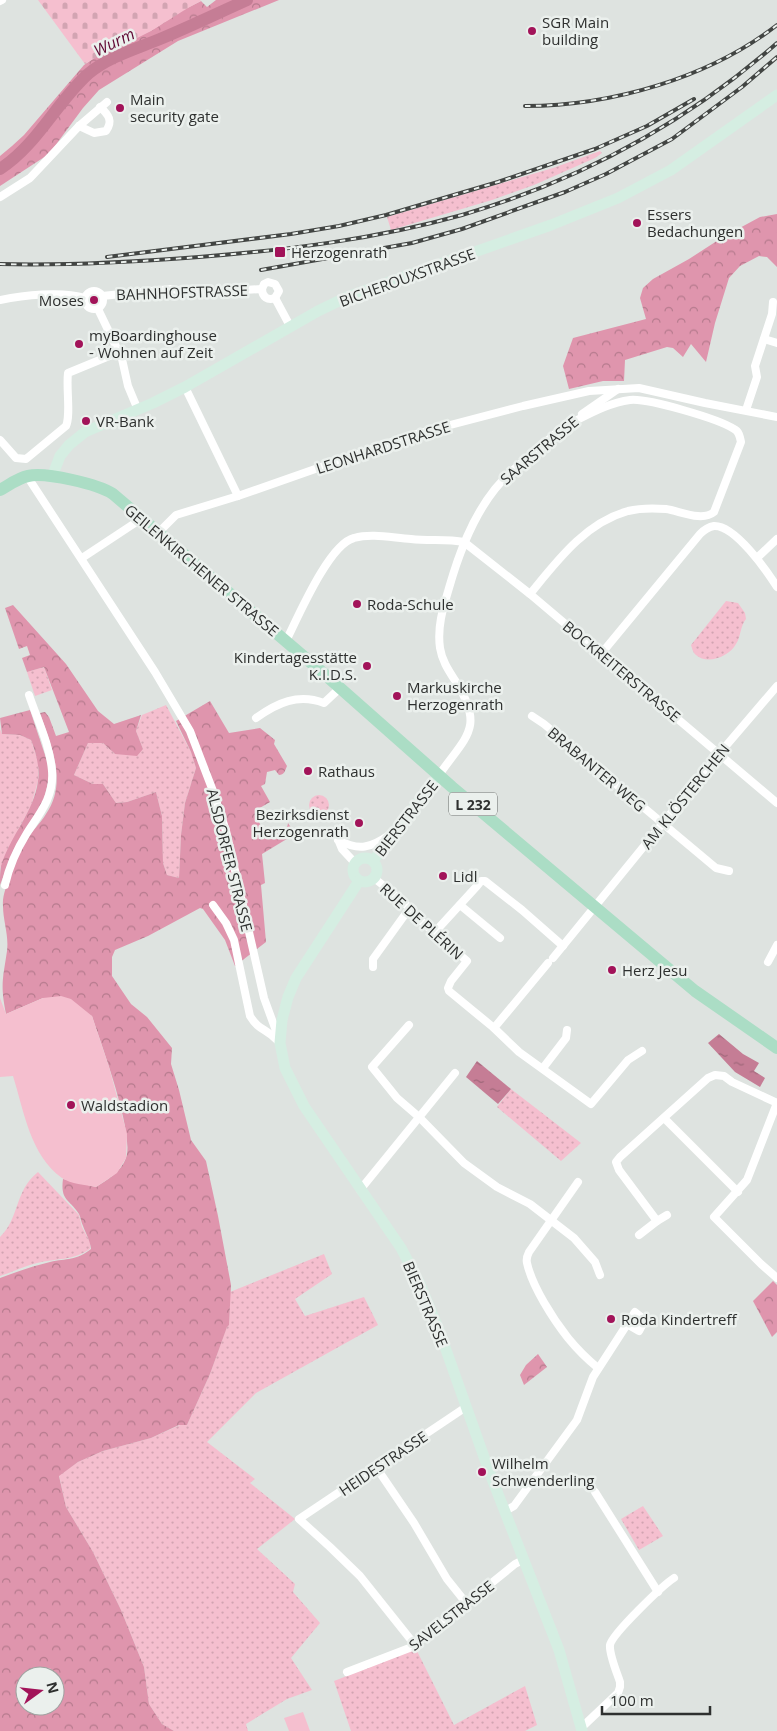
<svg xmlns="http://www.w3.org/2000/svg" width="777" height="1731" viewBox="0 0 777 1731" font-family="'Open Sans',sans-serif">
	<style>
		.green { fill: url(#green-dots) }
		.forest { fill: url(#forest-crowns); fill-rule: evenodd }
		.cemetery { fill: url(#cemetery-stones) }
		.pitch { fill: #f5bfcf }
		.water { fill: url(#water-ripples) }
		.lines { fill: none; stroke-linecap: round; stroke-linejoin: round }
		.river { stroke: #c57d95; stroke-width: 12 }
		.street { stroke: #fff; stroke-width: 8 }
		.secondary { stroke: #d5eee2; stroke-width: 11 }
		.primary { stroke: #abddc5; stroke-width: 12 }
		.rail-casing { stroke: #424543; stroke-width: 4 }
		.rail { stroke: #ebf0ed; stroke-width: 2; stroke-dasharray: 5.5; stroke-linecap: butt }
		.poi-dot { fill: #a21359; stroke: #ebf0ed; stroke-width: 2 }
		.labels { text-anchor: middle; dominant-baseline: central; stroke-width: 5; stroke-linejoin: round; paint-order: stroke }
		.shield { fill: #ebf0ed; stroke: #676a68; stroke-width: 1 }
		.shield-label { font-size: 14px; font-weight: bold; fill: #2e302f }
		.poi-label { font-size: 15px; fill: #2e302f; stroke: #ebf0ed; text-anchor: start }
		.street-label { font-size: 15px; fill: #2e302f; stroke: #ebf0ed }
		.water-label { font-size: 16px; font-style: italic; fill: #5f0531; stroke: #ebf0ed }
	</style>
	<defs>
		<pattern id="green-dots" width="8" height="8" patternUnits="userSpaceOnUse" patternTransform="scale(1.25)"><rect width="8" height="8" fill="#f5bfcf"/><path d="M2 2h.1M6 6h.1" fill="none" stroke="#d2a4b2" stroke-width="1.8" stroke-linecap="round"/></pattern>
		<pattern id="forest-crowns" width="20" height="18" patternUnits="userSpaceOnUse" patternTransform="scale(1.25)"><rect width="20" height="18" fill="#df95ad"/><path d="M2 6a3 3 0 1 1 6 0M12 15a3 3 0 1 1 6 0" fill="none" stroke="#b57a8d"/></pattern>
		<pattern id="cemetery-stones" width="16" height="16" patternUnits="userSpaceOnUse" patternTransform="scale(1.25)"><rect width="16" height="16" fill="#f5bfcf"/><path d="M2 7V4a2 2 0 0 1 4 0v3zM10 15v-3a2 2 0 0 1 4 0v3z" fill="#d2a4b2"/></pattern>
		<pattern id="water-ripples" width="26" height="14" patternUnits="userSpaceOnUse" patternTransform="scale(1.25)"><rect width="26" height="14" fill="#c57d95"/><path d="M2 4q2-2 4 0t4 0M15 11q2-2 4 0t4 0" fill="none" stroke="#a0677a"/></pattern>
	</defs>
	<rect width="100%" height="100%" fill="#dee3e0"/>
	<!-- green -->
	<g class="green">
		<polygon points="600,151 602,153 595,158 534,185 492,200 391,230 387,217 553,168"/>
		<path d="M726,601L738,603L745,613L746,619C740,626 741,637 736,644C729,657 707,665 696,655C693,653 692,648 691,645Z"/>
		<polygon points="44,667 52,690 35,696 27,672"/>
		<polygon points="166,705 191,752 196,768 185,803 181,835 179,878 167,875 163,863 162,816 156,792 127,802 116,803 103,784 93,784 74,775 88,743 103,743 115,754 143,749 136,731 142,715"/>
		<polygon points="0,729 2,734 20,735 31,740 38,761 38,781 31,806 20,826 0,868"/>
		<circle cx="319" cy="805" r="10"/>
		<polygon points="511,1089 581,1143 561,1161 497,1107"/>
		<path d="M38,1172L79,1215L82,1227L90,1242V1249C73,1261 56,1258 37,1263C25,1266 12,1272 0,1276V1237C20,1218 14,1191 38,1172Z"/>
		<polygon points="324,1254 332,1274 295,1299 305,1316 364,1297 378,1325 256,1393 207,1442 255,1479 250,1483 295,1519 257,1549 295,1584 293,1592 320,1623 291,1658 312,1690 287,1699 246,1724 248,1731 174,1731 162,1724 149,1704 144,1667 121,1610 93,1552 66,1507 59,1475 78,1462 103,1451 151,1438 180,1425 187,1425 210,1374 227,1326 229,1325 230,1292"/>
		<polygon points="643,1506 663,1536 639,1550 621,1519"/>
		<polygon points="416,1649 454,1725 525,1686 537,1725 525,1731 351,1731 334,1681"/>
	</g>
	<!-- forest -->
	<g class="forest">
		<polygon points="216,0 279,0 178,41 99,90 83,108 49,154 0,186 0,156 12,146 24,135 84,65 97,56 152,30 183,10 201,1 207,7"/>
		<polygon points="777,214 777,267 767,257 759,256 740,266 729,278 715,323 706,362 691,344 683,357 673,348 667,347 625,360 624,381 603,381 569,389 563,366 573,338 646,319 640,298 643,288 653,279 689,259 723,237 760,217"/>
		<path d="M13,605L66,664L98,711L114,724L141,715L136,731L143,749L137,756L115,754L103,743H88L74,775L93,784H103L116,803L127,802L156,792L162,816L163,863L167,875L179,878L181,835L185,803L196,768L191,752L176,721L210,701L229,733L260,728L275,740L274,744L287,766C285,771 284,775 279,775L275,770L267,772L265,784L261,786L270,802L258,809L262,816L259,822L266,836L272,837L287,828L288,823L295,834L262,854L265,883L261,885L266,942L235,966L225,940L203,909L200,908L148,936L115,950L112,957V976L131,1004L147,1017L172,1048L171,1064L179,1090L191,1140L206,1161L218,1216L231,1285L229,1325L227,1327L210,1374L187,1425H179L151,1438L103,1451L78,1462L59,1476L66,1507L93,1552L121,1610L144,1667L149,1704L162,1724L174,1731H0V1278C16,1272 33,1266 50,1262C67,1258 76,1261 91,1249C90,1240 86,1234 83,1226C81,1222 81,1218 79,1214C70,1199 60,1201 63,1179L96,1187C107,1180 121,1172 126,1158C135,1134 101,1044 92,1016L43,998L6,1014C0,984 3,979 7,951C9,935 3,921 3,906C2,896 7,885 10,876C13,865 18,851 25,841C31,832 40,824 46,814C68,782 51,746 40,713L45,712L49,717L56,736L69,732L44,667L27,672L22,658L30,655L27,646L19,649L5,608ZM25,1676H55V1706H25Z"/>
		<path d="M30,710L48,764L50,774L44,799L36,816L14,849L0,885C0,879 0,871 1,866C10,836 34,812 38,781C40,767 36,753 31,740L20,735L2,734L0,718Z"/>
		<polygon points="773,1281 777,1285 777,1332 772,1337 753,1301"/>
		<polygon points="538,1354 547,1367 524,1385 520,1375 526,1365"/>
	</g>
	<!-- cemetery -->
	<path class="cemetery" d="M38,0H200L201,1C183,10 168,21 151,31C129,43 105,51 85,64Z"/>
	<!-- pitch -->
	<g class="pitch">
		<path d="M61,996L71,999L92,1016L109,1067L127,1134L126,1158L117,1173L96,1187C85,1185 71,1184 62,1178C30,1155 24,1111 13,1076L0,1077V998L6,1014L43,998Z"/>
		<polygon points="303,1712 310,1731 289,1731 284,1718"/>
	</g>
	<!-- water -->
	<g class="water">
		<polygon points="719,1034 743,1054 759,1063 754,1071 765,1078 760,1087 735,1072 708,1043"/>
		<polygon points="477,1061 511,1089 498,1104 466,1077"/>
	</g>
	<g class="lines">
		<!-- river -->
		<path class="river" d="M0,169C37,145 56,103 88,74C108,57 136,49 160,39C189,27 218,13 247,0"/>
		<!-- street -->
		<g class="street">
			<polyline points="0,1 2,0"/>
			<path d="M79,126L94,133L106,131C113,121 109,115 100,107"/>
			<polyline points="0,197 30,178 79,126 107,102"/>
			<polyline points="262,289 264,284 268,282 275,284 279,291 275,298"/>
			<path d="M262,289C262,297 268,301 275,298"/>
			<circle cx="94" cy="300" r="9"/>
			<polyline points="102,296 171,289 196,293 262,289"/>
			<polyline points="275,298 290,326"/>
			<path d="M0,300C23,295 62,291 85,298"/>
			<polyline points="98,309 122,359 128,386 138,410"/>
			<polyline points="764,339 777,343"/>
			<polyline points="185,387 238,496"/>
			<polyline points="746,410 757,377 755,366 772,314 773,302"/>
			<polyline points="582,414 618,389"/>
			<path d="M0,440L16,458L26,459L66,426C71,415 66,388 68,373L119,352"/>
			<polyline points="27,476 155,672 190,731 213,791 226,831 264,998 279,1039"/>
			<polyline points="158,533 176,515 238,496 412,435 523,406 589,391 639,388 705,403 777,417"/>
			<polyline points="82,558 141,519"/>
			<polyline points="757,558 777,539"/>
			<path d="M530,594C557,561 585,523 628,511C640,508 654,508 666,509C680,511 702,522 714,512L741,442C740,437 739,431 734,429C719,419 648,398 630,400C607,403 586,416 565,426"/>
			<path d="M286,641C298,617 329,544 354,538C372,533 393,538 411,539C429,541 447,539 464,542L530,594L777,803"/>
			<path d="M601,654L700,534C704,530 708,527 714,526C735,525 767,571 777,587"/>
			<polyline points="532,716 544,724 716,868 729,871"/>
			<path d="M256,718C277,703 298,693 324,703L340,688"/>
			<path d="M439,775C466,736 485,728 456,682C449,671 442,661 440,648C437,627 443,608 449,588C459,553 472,518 495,489C507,474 522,462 537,450C547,441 557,431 569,423"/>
			<polyline points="335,832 342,849 355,863"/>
			<path d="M338,840C359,851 371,848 389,835"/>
			<polyline points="374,878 404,902 415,916 467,961 451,981 448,988 449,991 494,1028 519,1052 591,1104 628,1060 642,1051"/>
			<path d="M5,885C9,867 17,849 27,833C40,813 54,797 52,771C50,745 37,719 29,695"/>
			<path d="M213,905L226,923L234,940L250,1016C259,1031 266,1028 277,1040"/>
			<polyline points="460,905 500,938"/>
			<polyline points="434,933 477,886 481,881 485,881 522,910 563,946"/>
			<polyline points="553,958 719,754 777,686"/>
			<polyline points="768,962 777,945"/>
			<polyline points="373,967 373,959 409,909"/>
			<polyline points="409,1025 372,1067 397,1098 419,1117 464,1163 497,1187 530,1204 574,1238 595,1262 600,1275"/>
			<polyline points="494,1028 548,963"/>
			<polyline points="543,1068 566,1038 567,1030"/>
			<polyline points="777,1103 747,1180 714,1217 761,1264 777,1278"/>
			<polyline points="664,1118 738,1192"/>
			<path d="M578,1182L529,1252C527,1256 526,1259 527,1263C532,1286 553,1319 568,1338C577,1349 587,1359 598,1368"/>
			<polyline points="360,1190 455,1073"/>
			<polyline points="657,1221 667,1215"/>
			<polyline points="639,1235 657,1221 619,1170 616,1162 620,1157 708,1078 715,1075 724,1076 732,1082 777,1103"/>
			<polyline points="376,1467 414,1523 447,1579 467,1604"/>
			<polyline points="595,1492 658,1592"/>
			<polyline points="505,1511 514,1506 577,1420 593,1377 635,1312 645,1320 639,1331 627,1324"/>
			<polyline points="415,1645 360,1576 330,1547 299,1519 466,1407"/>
			<polyline points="347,1672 412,1647 515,1564 523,1560"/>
			<path d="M581,1728L618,1693L620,1687V1682C617,1673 609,1654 610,1645C612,1634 663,1585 674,1578"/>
		</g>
		<!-- secondary -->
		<g class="secondary">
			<polyline points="52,477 60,456 69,445 85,432 153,403 185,387 318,311 347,297 551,225 618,198 671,170 777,95"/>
			<circle cx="365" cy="870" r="12"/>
			<polyline points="373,861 439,775"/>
			<polyline points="359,881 296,978 288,997 282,1020 280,1043 285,1068 304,1106 401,1248 420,1284 439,1330 489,1471 559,1650 582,1731"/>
		</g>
		<!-- primary -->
		<path class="primary" d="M0,490C9,485 18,478 28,476C46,472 98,484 113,494L322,672L452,787L695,991L777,1048"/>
		<defs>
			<g id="rail">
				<path d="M525,106C611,106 709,78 777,25"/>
				<polyline points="107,257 291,234 339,226 386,215 498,182 595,149 647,126 694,99"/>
				<path d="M0,264C67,266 133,262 199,257C288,250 376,239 462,215C578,181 686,123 777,43"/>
				<polyline points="261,270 412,243 462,229 565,192 606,174 672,139 742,87 777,57"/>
			</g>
		</defs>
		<!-- rail casing -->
		<use href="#rail" class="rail-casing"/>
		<!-- rail -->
		<use href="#rail" class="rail"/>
	</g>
	<!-- markers -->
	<g class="poi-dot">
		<circle cx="532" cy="31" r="5"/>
		<circle cx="120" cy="108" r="5"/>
		<circle cx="637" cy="223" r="5"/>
		<rect x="274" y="246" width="12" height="12" rx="2.5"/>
		<circle cx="94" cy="300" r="5"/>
		<circle cx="79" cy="344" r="5"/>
		<circle cx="86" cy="421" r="5"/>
		<circle cx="357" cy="604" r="5"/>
		<circle cx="367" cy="666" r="5"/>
		<circle cx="397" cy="696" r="5"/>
		<circle cx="308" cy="771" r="5"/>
		<circle cx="359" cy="823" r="5"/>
		<circle cx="443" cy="876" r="5"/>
		<circle cx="612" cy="970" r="5"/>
		<circle cx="71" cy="1105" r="5"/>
		<circle cx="611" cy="1319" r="5"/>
		<circle cx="482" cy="1472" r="5"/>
	</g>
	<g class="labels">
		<!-- shield labels -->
		<rect class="shield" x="449" y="792.5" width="48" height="23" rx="4"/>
		<g class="shield-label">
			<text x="473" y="804">L 232</text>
		</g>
		<!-- poi labels -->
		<g class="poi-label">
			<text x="542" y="22">SGR Main<tspan x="542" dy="17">building</tspan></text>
			<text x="130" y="99">Main<tspan x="130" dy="17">security gate</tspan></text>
			<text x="647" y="214">Essers<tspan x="647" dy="17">Bedachungen</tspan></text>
			<text x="291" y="252">Herzogenrath</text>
			<text x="84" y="300" text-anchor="end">Moses</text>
			<text x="89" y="335">myBoardinghouse<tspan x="89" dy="17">- Wohnen auf Zeit</tspan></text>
			<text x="96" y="421">VR-Bank</text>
			<text x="367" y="604">Roda-Schule</text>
			<text x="357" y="657" text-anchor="end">Kindertagesstätte<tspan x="357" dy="17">K.I.D.S.</tspan></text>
			<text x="407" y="687">Markuskirche<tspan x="407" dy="17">Herzogenrath</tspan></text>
			<text x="318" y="771">Rathaus</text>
			<text x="349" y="814" text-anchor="end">Bezirksdienst<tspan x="349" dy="17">Herzogenrath</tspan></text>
			<text x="453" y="876">Lidl</text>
			<text x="622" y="970">Herz Jesu</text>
			<text x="81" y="1105">Waldstadion</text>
			<text x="621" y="1319">Roda Kindertreff</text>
			<text x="492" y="1463">Wilhelm<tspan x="492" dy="17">Schwenderling</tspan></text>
		</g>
		<!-- street labels -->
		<g class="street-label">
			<text transform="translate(407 277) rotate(-20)">BICHEROUXSTRASSE</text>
			<text transform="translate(182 292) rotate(-2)">BAHNHOFSTRASSE</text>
			<text transform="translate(383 447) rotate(-18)">LEONHARDSTRASSE</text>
			<text transform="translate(539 450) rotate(-40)">SAARSTRASSE</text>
			<text transform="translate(202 570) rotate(40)">GEILENKIRCHENER STRASSE</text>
			<text transform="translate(622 671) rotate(40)">BOCKREITERSTRASSE</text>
			<text transform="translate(597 769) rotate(40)">BRABANTER WEG</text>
			<text transform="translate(685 796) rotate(-51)">AM KLÖSTERCHEN</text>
			<text transform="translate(406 818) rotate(-52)">BIERSTRASSE</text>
			<text transform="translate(230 860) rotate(76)">ALSDORFER STRASSE</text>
			<text transform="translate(422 921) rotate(42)">RUE DE PLÉRIN</text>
			<text transform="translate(426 1304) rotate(67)">BIERSTRASSE</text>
			<text transform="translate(383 1463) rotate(-34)">HEIDESTRASSE</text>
			<text transform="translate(451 1615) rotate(-38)">SAVELSTRASSE</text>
		</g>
		<!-- water labels -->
		<g class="water-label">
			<text transform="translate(114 42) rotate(-26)">Wurm</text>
		</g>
	</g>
	<!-- north arrow -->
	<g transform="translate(40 1691) rotate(75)"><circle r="24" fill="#ebf0ed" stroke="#9fa3a1"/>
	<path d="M0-4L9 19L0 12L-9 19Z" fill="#a21359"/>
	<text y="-8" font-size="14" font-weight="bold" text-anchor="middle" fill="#2e302f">N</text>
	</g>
	<!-- scale -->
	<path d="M602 1706v8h108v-8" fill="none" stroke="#2e302f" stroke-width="2.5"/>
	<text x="610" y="1706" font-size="15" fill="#2e302f" stroke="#ebf0ed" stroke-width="4" paint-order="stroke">100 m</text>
</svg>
